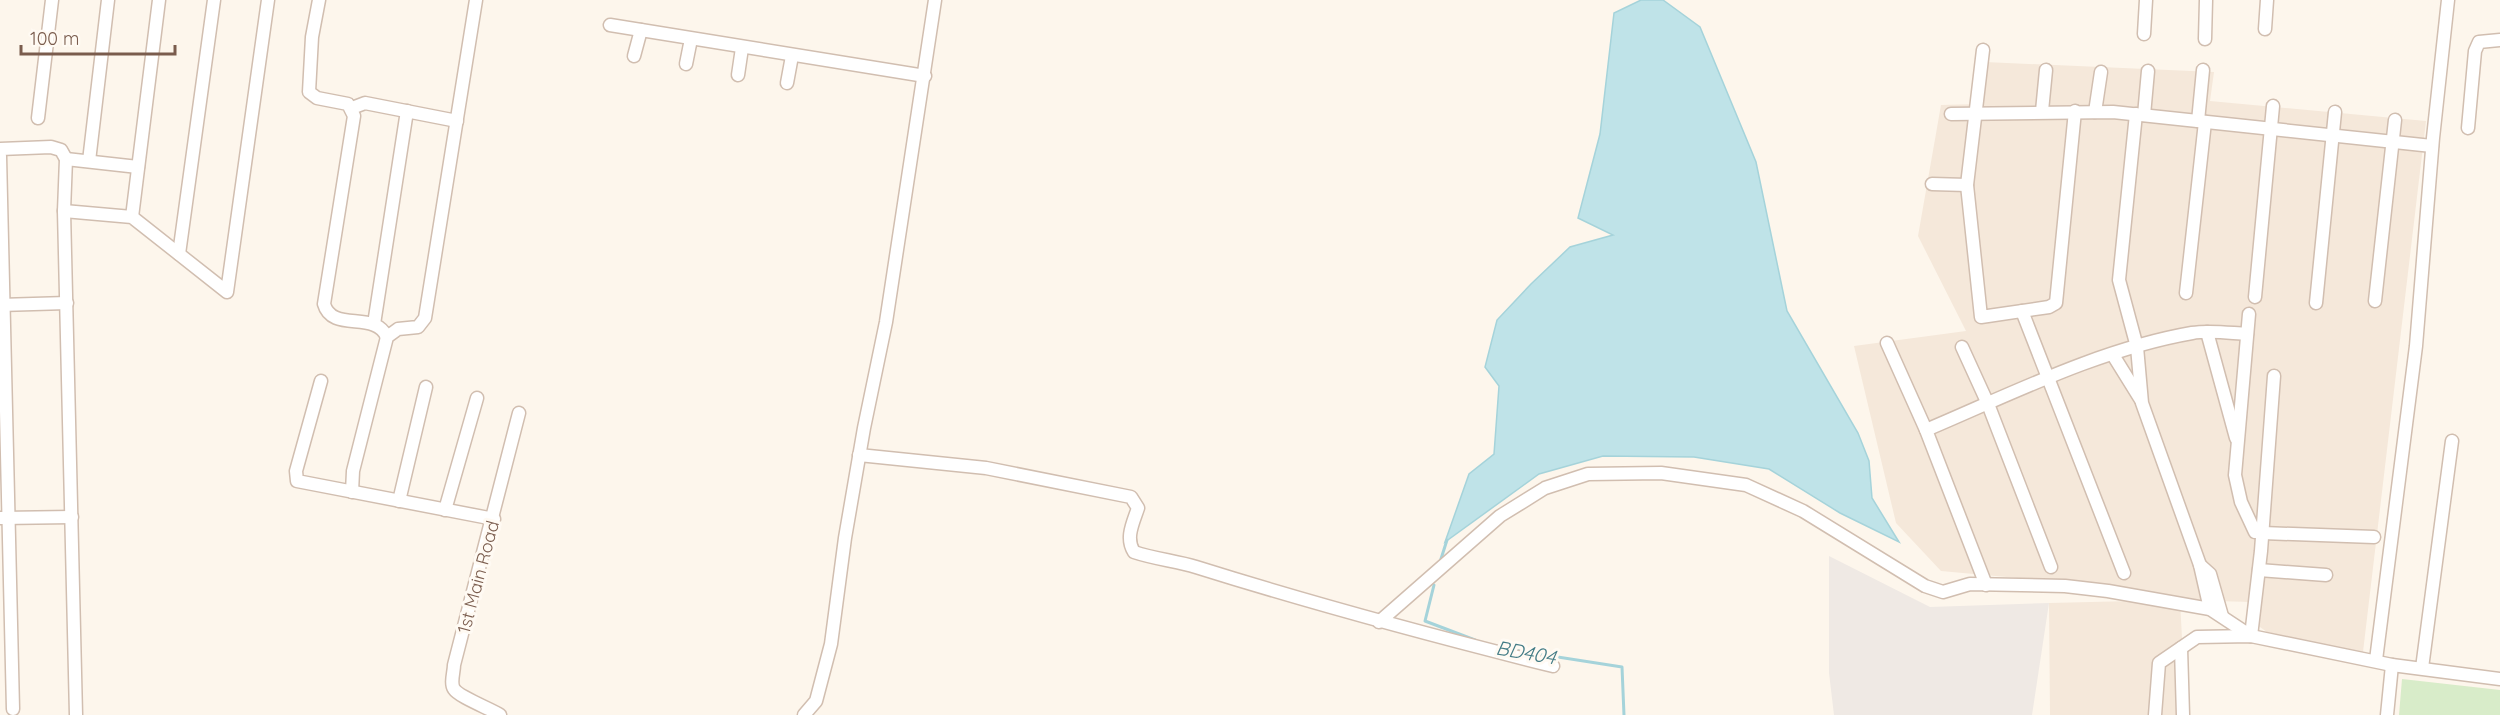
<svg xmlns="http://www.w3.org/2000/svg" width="2500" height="715" viewBox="0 0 2500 715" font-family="Quicksand,sans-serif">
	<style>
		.residential { fill: #f5e8da }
		.industrial { fill: #efe9e4 }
		.green { fill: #d8ecc9 }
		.water { fill: #bfe3e8; stroke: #a5d3da; stroke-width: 1.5 }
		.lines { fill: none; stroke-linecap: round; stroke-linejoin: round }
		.stream { stroke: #a5d3da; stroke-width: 3 }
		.minor-casing { stroke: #d1beb0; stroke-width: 15 }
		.minor { stroke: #fff; stroke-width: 12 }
		.labels { text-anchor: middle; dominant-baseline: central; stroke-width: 6; stroke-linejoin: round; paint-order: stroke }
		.street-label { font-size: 18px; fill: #7a5c4d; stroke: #fffaf3 }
		.water-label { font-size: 20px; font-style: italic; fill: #437c86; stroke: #fffaf3 }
	</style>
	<rect width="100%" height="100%" fill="#fdf6ec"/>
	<!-- residential -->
	<polygon class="residential" points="1985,62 2214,72 2210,101 2426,121 2363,652 2267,632 2250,620 2251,602 2180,600 2186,715 2050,715 2049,603 2175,600 2115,587 1941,571 1896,523 1854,346 1966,331 1918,236 1941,105 1980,104"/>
	<!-- industrial -->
	<polygon class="industrial" points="1829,556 1930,607 2049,603 2032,715 1834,715 1829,673"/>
	<!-- green -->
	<polygon class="green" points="2402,679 2500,690 2500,715 2399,715"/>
	<!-- water -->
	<polygon class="water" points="1641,0 1663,0 1700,27 1756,162 1787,311 1858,433 1869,461 1872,498 1899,542 1840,513 1769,469 1694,457 1603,456 1539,474 1445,542 1469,474 1494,454 1499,386 1485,367 1497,320 1531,284 1570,247 1613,235 1578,218 1600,134 1614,13"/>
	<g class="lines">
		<!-- stream -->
		<g class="stream">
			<polyline points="1440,562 1447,540"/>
			<polyline points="1434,585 1425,621 1475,640"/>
			<polyline points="1513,650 1622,667 1624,715"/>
		</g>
		<defs>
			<g id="minor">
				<path d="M319,0L312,37L309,92L317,98L348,104L354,116L324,304C332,333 375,310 387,337"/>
				<polyline points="610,25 925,76"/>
				<polyline points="2265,29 2267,0"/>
				<polyline points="2144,34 2146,0"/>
				<polyline points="2205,39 2206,0"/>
				<polyline points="1983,50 1967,185 1981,317 2049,307 2056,303 2075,111"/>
				<polyline points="634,56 641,30"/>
				<polyline points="686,64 691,39"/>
				<polyline points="738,75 742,48"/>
				<polyline points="787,83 792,56"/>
				<polyline points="352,108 365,103 457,121"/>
				<polyline points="2042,111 2046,70"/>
				<polyline points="2095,112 2101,72"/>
				<polyline points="1951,114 2113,112 2432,146"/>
				<polyline points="2136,114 2119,280 2137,347 2142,403 2200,565 2210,609"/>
				<polyline points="2144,115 2148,71"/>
				<polyline points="38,118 52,0"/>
				<polyline points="2198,121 2203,70"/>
				<polyline points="2468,128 2475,51 2479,42 2500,40"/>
				<polyline points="0,149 51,147 61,150 66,159 64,211 76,715"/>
				<polyline points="0,156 13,709"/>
				<polyline points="66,159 138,167"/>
				<polyline points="89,161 108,0"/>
				<polyline points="1932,184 1967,185"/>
				<polyline points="64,211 132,217 227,292 268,0"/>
				<polyline points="132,217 159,0"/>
				<polyline points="179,254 214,0"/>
				<polyline points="2186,293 2205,122"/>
				<polyline points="2255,297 2273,106"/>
				<polyline points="2375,301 2395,120"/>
				<polyline points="2316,303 2335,112"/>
				<polyline points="0,305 67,303"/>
				<polyline points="2022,311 2124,573"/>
				<polyline points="2249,314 2235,475 2241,502 2255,532"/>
				<polyline points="374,324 407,111"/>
				<polyline points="2207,332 2236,438"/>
				<polyline points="1887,343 1926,430 1986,585"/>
				<polyline points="1962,347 1988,404 2051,567"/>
				<polyline points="2113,355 2141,400"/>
				<polyline points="321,381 296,471 297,481 494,519"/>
				<path d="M1926,430C2011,394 2100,349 2192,333C2210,330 2229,333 2247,334"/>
				<path d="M859,455L986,468L1131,497L1138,508C1133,523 1125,538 1134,552C1155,559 1176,561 1196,567C1314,604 1433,636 1553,666"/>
				<polyline points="352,492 353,471 387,337 398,329 418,327 425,318 476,0"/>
				<polyline points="399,501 426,387"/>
				<polyline points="445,510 477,398"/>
				<polyline points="1,518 72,517"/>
				<polyline points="2263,533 2374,537"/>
				<polyline points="2200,565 2210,574 2222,616"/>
				<polyline points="2259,570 2326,575"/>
				<polyline points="1379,622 1500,516 1545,488 1588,474 1661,473 1746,485 1803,511 1925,586 1943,592 1970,584 2065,586 2108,591 2210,609 2251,636"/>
				<polyline points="2251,636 2261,551 2274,376"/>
				<polyline points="2181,648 2183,715"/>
				<polyline points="2376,660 2416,346 2433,138 2448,0"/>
				<polyline points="2422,668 2452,441"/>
				<path d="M500,715C491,709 459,697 454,689C450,683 454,672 454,665L519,413"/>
				<polyline points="804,715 816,701 831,644 845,538 864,428 886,322 935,0"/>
				<polyline points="2155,715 2159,663 2197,637 2251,636 2392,665 2500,679"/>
				<polyline points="2387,715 2392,665"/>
			</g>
		</defs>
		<!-- minor casing -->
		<use href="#minor" class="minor-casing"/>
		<!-- minor -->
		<use href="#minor" class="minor"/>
	</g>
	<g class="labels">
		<!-- street labels -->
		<g class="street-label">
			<text transform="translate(478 577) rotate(-75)">1st Main Road</text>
		</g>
		<!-- water labels -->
		<g class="water-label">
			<text transform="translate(1526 652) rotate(10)">BD404</text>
		</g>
	</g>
	<!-- scale -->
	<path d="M21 45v9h154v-9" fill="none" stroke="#7a5c4d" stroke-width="3"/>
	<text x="30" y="45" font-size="18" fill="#7a5c4d" stroke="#fffaf3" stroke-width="4.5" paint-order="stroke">100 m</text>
</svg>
